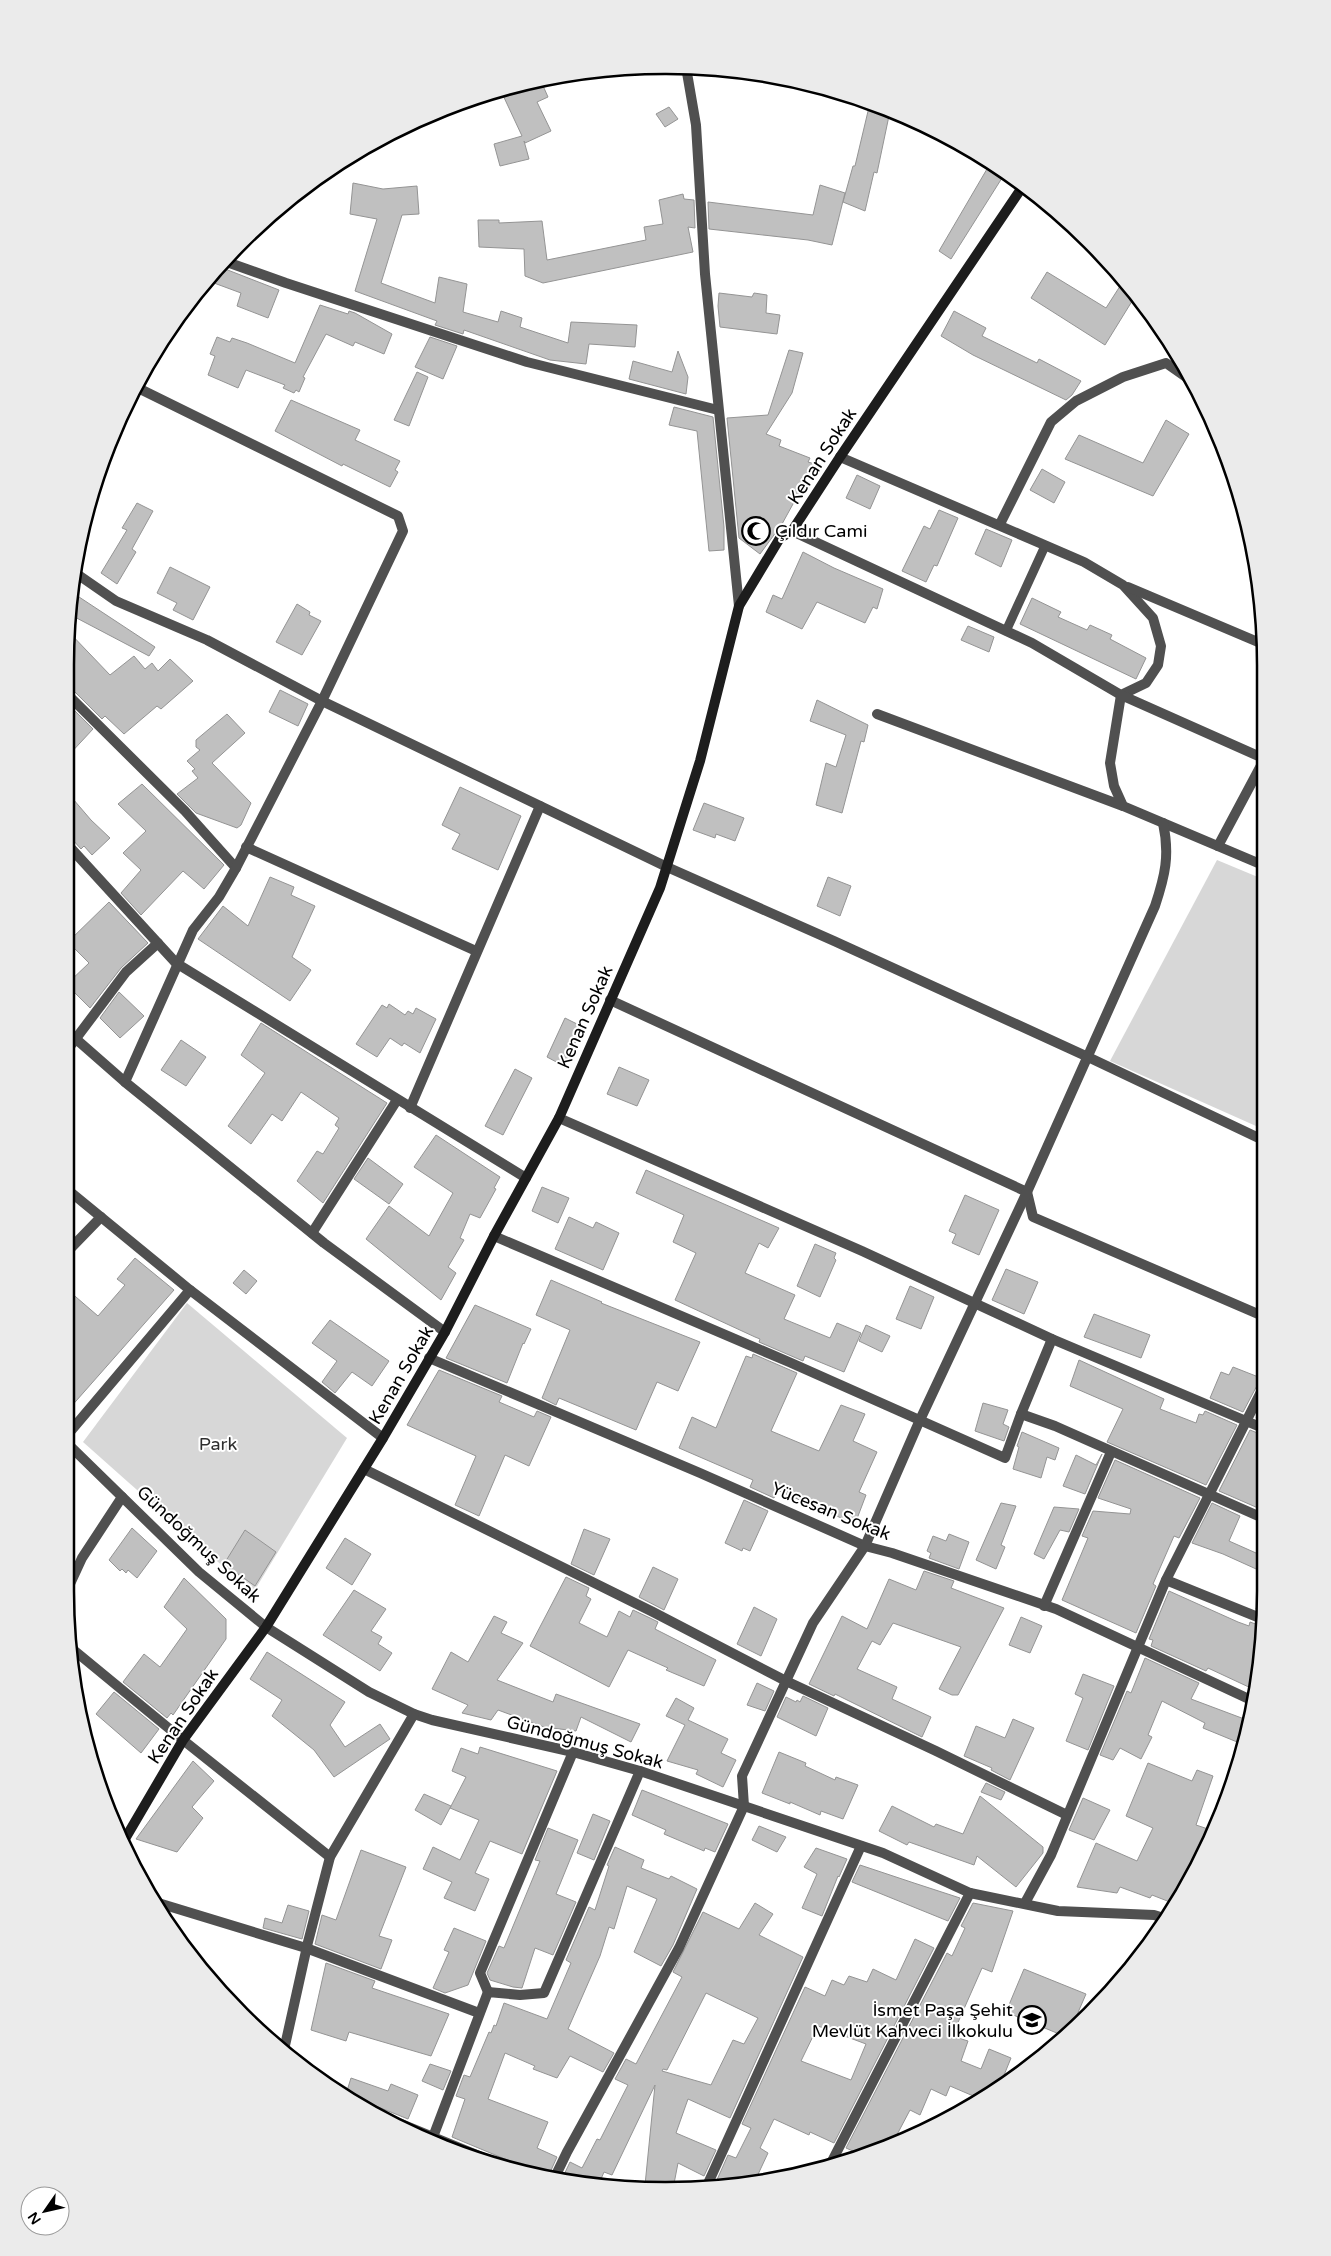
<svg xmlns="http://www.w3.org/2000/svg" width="1331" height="2256" viewBox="0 0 1331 2256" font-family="'Varela Round',sans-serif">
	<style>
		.green { fill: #d7d7d7 }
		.building { fill: #c0c0c0; stroke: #949494; fill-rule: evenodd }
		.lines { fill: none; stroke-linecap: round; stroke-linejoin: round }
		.lane { stroke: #505050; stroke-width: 9 }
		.street { stroke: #505050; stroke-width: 10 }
		.secondary { stroke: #1d1d1d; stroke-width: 10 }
		.labels { text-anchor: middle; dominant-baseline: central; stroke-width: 4; stroke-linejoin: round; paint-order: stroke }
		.street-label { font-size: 18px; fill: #000; stroke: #fff }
		.poi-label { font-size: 18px; fill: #000; stroke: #fff; text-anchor: start }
		.park-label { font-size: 18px; fill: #2e2e2e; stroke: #fff }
		.rim { fill: none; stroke: #000; stroke-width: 2.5 }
	</style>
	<rect width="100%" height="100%" fill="#fff"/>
	<!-- green -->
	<g class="green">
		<polygon points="1217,860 1265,880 1265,1130 1110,1061"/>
		<polygon points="187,1303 347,1438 253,1593 83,1442"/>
	</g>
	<!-- building -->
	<g class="building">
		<polygon points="540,79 548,97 537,102 551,131 525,143 524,141 529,159 500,166 494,144 522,136 501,91"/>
		<polygon points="669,107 678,119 665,127 656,114"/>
		<polygon points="869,107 890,111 877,173 874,172 865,211 843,202 853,166 855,166"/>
		<polygon points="987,169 1002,178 951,259 939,251"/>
		<polygon points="353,183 383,189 417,186 419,214 402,215 381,283 435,303 439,277 467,284 463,312 498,322 501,311 522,318 520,327 568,343 571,322 637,325 635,347 589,344 586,364 550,360 464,330 463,334 435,325 437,321 355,291 377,219 350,214"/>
		<polygon points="820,185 845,193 832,245 808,240 709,229 708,202 813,215"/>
		<polygon points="683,194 684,199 694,200 695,228 688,227 693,252 543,283 525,276 524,249 479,247 478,220 499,220 499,223 542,221 547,260 646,240 644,227 663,224 659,200"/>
		<polygon points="220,267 279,290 268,318 237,306 241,293 214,283"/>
		<polygon points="1047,272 1106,308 1122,283 1134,298 1105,345 1031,298"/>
		<polygon points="719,293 752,297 754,293 767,295 766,313 780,315 777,334 720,327 718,306"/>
		<polygon points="320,305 348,314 349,311 355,313 392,334 384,354 355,342 353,346 326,334 303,377 305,378 299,392 296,390 294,393 283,388 285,385 246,370 238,388 208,375 215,356 210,354 217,337 230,342 232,338 247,343 295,363"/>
		<polygon points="954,311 986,328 982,336 1037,363 1039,359 1081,381 1072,395 1066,400 973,355 941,336"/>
		<polygon points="430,337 457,346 443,379 415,367"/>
		<polygon points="789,350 803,353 792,393 766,434 781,440 779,446 810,458 808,462 815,464 782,524 760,554 739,538 727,418 768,415"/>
		<polygon points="678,351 688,377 686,394 629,379 633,361 672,372"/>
		<polygon points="417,372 428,377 409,426 394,420"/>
		<polygon points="291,400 360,430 355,440 400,461 395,470 398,472 390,487 343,464 342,466 275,431"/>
		<polygon points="674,407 713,417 724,527 724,550 709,551 697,431 669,425"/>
		<polygon points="1166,420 1189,434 1153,496 1065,459 1079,435 1143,463"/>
		<polygon points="1042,469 1065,482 1054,503 1030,490"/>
		<polygon points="857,475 880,486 870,509 846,498"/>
		<polygon points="137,503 153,511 132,549 136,552 117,584 101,573 127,530 122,528"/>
		<polygon points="939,510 958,518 937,566 934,565 926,582 902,571 924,526 930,529"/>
		<polygon points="986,529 1012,540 1001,567 975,554"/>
		<polygon points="803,552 834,568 883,589 877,609 873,607 865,623 817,602 802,629 766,612 773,595 782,599"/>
		<polygon points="170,567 210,587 193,620 173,610 177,603 157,593"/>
		<polygon points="73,593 155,647 149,656 69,614"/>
		<polygon points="1032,598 1061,612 1058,617 1087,630 1090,625 1112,635 1110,639 1146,658 1136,679 1020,624"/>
		<polygon points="297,604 310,612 309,615 321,621 302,655 276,642"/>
		<polygon points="968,626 994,637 989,652 961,640"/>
		<polygon points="66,629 110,675 134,656 145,669 152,663 158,671 170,659 193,681 161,709 157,706 124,734 105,716 102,719 72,689 67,687"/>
		<polygon points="280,690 308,704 298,726 269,712"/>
		<polygon points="817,700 868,725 864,742 861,741 842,813 816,805 826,763 836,767 846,735 810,721"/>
		<polygon points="67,703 93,729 67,757"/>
		<polygon points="227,714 245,733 212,763 251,803 241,825 237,828 196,813 177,794 198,778 192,771 195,769 187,761 200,750 196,747 196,740"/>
		<polygon points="142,784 224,865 204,889 183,871 141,915 121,893 141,870 123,853 146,831 118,804"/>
		<polygon points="460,787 521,816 498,870 452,849 460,834 442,825"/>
		<polygon points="67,792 91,820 110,838 92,855 84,846 81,849 72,839 67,837"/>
		<polygon points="704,803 744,818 735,841 716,834 715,838 693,830"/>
		<polygon points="270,877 294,887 291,895 315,906 292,957 311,970 290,1001 198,939 223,906 248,926"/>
		<polygon points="828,877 851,886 840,916 817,906"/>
		<polygon points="109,902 148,943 121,968 90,1008 68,986 68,983 89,963 68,942"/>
		<polygon points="119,992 144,1016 120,1038 100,1018"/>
		<polygon points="389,1004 405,1015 408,1011 413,1014 416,1008 436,1019 420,1053 404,1043 402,1046 390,1038 377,1057 356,1044 382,1005 387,1008"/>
		<polygon points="565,1018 583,1027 564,1066 547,1057"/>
		<polygon points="261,1023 387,1103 323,1203 297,1181 317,1151 323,1154 339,1128 335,1125 339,1118 301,1092 282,1121 272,1114 251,1144 228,1126 265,1073 241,1055"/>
		<polygon points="181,1040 206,1057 186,1086 161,1070"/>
		<polygon points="619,1067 649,1080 637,1106 607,1094"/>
		<polygon points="515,1069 532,1078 503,1135 485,1126"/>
		<polygon points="436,1135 500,1177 494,1188 496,1189 480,1218 470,1214 460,1238 464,1240 448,1267 456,1273 441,1300 366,1239 389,1206 429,1236 453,1193 414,1167"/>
		<polygon points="368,1158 403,1184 389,1204 354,1179"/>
		<polygon points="646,1170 779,1228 768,1248 759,1243 745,1273 795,1295 784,1319 830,1338 837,1323 861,1333 844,1372 805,1356 803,1361 759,1342 760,1339 755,1337 675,1300 696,1253 673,1242 684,1215 636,1193"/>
		<polygon points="542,1187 569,1198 558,1223 532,1211"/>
		<polygon points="965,1195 999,1210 979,1255 952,1243 956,1234 949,1231"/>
		<polygon points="569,1217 593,1228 596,1222 619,1233 603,1270 555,1249"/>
		<polygon points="815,1244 836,1253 834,1258 836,1260 820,1297 797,1286"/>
		<polygon points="135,1258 174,1290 69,1409 69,1291 98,1316 125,1285 117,1279"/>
		<polygon points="1006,1269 1038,1282 1024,1314 992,1300"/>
		<polygon points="244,1270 257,1281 246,1294 233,1283"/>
		<polygon points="551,1280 602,1302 601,1303 700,1342 678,1391 657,1382 636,1430 559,1398 556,1405 542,1398 570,1330 536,1315"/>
		<polygon points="910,1286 934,1297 921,1329 896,1319"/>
		<polygon points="475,1305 531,1329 524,1344 523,1343 507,1383 446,1358"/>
		<polygon points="1094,1314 1150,1335 1141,1358 1084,1337"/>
		<polygon points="330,1320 389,1361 372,1386 352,1372 335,1393 322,1382 337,1361 312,1343"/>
		<polygon points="866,1325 890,1336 882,1352 859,1341"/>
		<polygon points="753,1354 797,1373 771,1431 819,1451 841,1405 865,1414 853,1441 877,1452 859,1492 866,1495 855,1524 777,1490 774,1498 750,1487 753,1480 679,1448 692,1417 716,1428 746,1356 752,1358"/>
		<polygon points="1079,1360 1164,1399 1160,1409 1196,1423 1199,1414 1203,1415 1205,1411 1237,1425 1206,1485 1107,1442 1123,1409 1070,1386"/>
		<polygon points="1233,1367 1261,1378 1243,1412 1210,1398 1221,1372 1229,1375"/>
		<polygon points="439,1370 502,1396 499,1402 534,1417 537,1411 551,1417 529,1466 505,1455 479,1516 455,1505 476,1456 407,1425"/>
		<polygon points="1265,1400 1265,1421 1256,1418"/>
		<polygon points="983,1403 1008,1410 1003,1424 1009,1427 1004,1441 975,1431"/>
		<polygon points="1250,1430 1265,1436 1265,1511 1219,1491"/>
		<polygon points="1022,1432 1059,1448 1055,1460 1047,1457 1041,1478 1013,1469 1019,1447 1017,1446"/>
		<polygon points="1102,1454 1085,1494 1063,1486 1076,1455 1096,1465"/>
		<polygon points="1115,1460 1200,1498 1179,1538 1174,1536 1153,1584 1156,1586 1136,1633 1062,1600 1088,1538 1082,1536 1093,1511 1130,1514 1131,1509 1098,1498"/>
		<polygon points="744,1500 768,1511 750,1551 743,1548 742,1551 725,1543"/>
		<polygon points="1001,1503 1016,1506 1001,1545 1005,1547 996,1569 976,1560"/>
		<polygon points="1212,1503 1240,1516 1229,1541 1265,1557 1265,1573 1223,1554 1192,1543"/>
		<polygon points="1054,1507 1079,1509 1069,1532 1060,1530 1044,1559 1034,1554"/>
		<polygon points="132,1528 157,1551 137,1578 128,1570 126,1573 122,1569 120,1571 109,1560"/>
		<polygon points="584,1529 610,1539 594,1575 571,1564"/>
		<polygon points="245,1530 276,1552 255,1586 224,1564"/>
		<polygon points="949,1534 969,1542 959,1569 929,1558 931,1553 927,1551 933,1536 946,1541"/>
		<polygon points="345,1538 371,1554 352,1585 326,1568"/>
		<polygon points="653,1567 678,1579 664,1610 639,1597"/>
		<polygon points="924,1571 954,1581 951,1588 1004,1608 958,1695 952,1695 939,1689 961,1647 893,1623 880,1645 872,1641 857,1669 897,1687 892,1699 931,1717 922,1737 835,1694 834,1696 809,1684 842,1616 867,1629 889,1579 916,1590"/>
		<polygon points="566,1577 589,1588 586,1596 591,1599 579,1623 607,1637 619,1611 630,1617 633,1610 650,1618 658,1622 655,1629 716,1660 704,1686 666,1670 668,1668 628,1650 609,1687 530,1646"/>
		<polygon points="184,1578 226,1619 226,1639 173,1715 171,1713 167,1718 123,1682 144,1654 160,1667 187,1629 164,1607"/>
		<polygon points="1264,1588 1265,1588 1265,1612 1256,1609"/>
		<polygon points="354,1590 386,1609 371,1631 382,1637 378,1644 392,1653 380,1671 323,1635"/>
		<polygon points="1169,1591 1238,1622 1249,1626 1250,1622 1264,1627 1254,1651 1260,1654 1253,1689 1208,1668 1206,1671 1151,1646 1153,1640 1149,1639"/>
		<polygon points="754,1607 777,1619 761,1656 737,1644"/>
		<polygon points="494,1616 507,1622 501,1633 523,1643 497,1680 553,1702 556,1694 640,1724 631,1742 581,1717 576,1731 544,1727 498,1710 491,1720 462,1713 468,1705 432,1689 451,1652 468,1662"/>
		<polygon points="1021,1617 1042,1626 1030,1653 1009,1645"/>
		<polygon points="267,1652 345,1702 330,1725 345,1747 380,1724 390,1739 334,1777 314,1750 272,1716 282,1700 250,1679"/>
		<polygon points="1145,1658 1199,1683 1191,1699 1247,1720 1242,1744 1203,1728 1205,1723 1162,1701 1148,1735 1152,1737 1141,1759 1120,1748 1113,1760 1100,1755 1127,1691 1131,1693"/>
		<polygon points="1083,1674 1114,1686 1088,1750 1066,1741 1083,1698 1075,1694"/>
		<polygon points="757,1683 774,1691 765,1711 747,1705"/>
		<polygon points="114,1692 159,1729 141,1753 96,1714"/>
		<polygon points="803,1696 828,1708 816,1736 777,1717 786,1697 796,1702 797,1700 800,1702"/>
		<polygon points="676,1698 694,1708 688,1720 728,1739 721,1753 736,1760 723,1787 696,1774 698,1770 667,1761 685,1725 666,1716"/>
		<polygon points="1013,1719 1034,1728 1010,1780 991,1770 992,1768 964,1756 976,1726 1005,1738"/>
		<polygon points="480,1747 557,1771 522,1854 490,1841 475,1873 489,1879 475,1911 444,1898 452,1882 423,1869 433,1847 460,1860 479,1820 450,1808 466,1777 452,1771 461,1748 478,1754"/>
		<polygon points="779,1752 806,1763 805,1766 835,1780 836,1777 858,1785 843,1819 821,1811 820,1815 790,1802 790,1804 762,1793"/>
		<polygon points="193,1761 214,1781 192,1807 203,1818 177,1852 136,1839"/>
		<polygon points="1148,1763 1192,1781 1197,1770 1213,1776 1196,1825 1208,1829 1199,1855 1175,1904 1152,1895 1150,1898 1120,1887 1117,1893 1077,1887 1096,1843 1137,1861 1153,1828 1126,1816"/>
		<polygon points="986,1783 1005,1792 1001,1800 981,1792"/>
		<polygon points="642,1790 728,1824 715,1852 705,1848 704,1851 664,1834 666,1830 632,1815"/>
		<polygon points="424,1794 451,1806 441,1825 415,1810"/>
		<polygon points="980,1796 1043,1847 1043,1853 1016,1887 977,1856 974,1865 909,1842 907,1845 879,1831 892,1806 934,1827 936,1824 963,1834"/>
		<polygon points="1083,1798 1110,1810 1094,1840 1069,1830"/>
		<polygon points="593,1814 610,1821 594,1860 577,1853"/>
		<polygon points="759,1826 786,1837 777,1852 752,1840"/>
		<polygon points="548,1828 578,1840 556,1894 576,1902 553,1955 535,1948 522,1988 513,1987 490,1980 487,1973 499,1946 504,1948 540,1861 535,1860"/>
		<polygon points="615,1847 644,1860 641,1868 669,1879 671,1876 697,1889 673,1945 661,1966 634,1952 657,1899 627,1886 614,1929 609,1927 600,1956 568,2029 614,2053 603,2072 570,2056 557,2078 533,2069 535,2066 505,2053 488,2099 548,2122 537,2148 557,2157 548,2177 452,2137 465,2099 456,2096 464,2075 470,2077 489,2032 491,2033 494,2025 496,2026 504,2003 547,2019 571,1963 566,1960 589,1907 595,1910 609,1866 607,1865"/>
		<polygon points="816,1848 847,1859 839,1877 838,1876 822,1916 802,1908 817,1874 804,1867"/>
		<polygon points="361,1850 406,1867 379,1936 392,1940 381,1969 315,1944 322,1915 336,1920"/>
		<polygon points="860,1865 914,1883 960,1898 948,1921 852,1882"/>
		<path d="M755,1903L773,1914L759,1935L803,1957L730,2118L688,2099L676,2133L716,2150L704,2176L678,2163L673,2189L645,2185L655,2085L612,2175L604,2172L598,2186L561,2181L570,2162L582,2168L597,2139L600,2140L628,2085L615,2079L626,2059L636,2064L682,1977L673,1972L703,1912L739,1929ZM706,1993L758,2018L744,2044L733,2040L711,2085L662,2071L663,2069L667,2070Z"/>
		<polygon points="973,1903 1013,1911 992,1972 982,1968 952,2036 968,2041 961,2061 981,2069 989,2049 1011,2058 1000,2085 978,2098 950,2086 946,2096 931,2089 920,2115 910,2110 891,2146 862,2155 846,2148 947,1953 952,1956 965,1928 961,1926"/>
		<polygon points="288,1905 309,1911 302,1939 263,1928 265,1918 282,1923"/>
		<polygon points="454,1928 486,1941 468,1985 445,1993 433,1988 449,1952 444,1950"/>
		<path d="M915,1939L934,1948L834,2143L810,2132L809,2135L774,2119L760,2148L768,2153L754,2183L725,2187L716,2182L728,2155L736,2158L751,2128L742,2124L805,1987L825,1996L832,1980L844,1985L849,1976L867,1982L873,1969L896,1980ZM818,2026L866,2044L851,2080L801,2061Z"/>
		<polygon points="326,1963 375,1981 372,1988 449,2014 431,2056 349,2032 346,2041 311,2030"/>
		<polygon points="1024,1969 1086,1994 1070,2031 1064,2036 1006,2012"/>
		<polygon points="430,2064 451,2071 443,2090 422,2081"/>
		<polygon points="351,2078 388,2091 391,2084 418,2095 408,2119 346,2094"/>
	</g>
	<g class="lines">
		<!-- lane -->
		<polyline class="lane" points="1006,631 1045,546"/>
		<!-- street -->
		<g class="street">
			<polyline points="686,67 696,125 705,274 739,606"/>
			<polyline points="224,261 286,283 527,362 718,410"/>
			<polyline points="1000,524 1051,422 1076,401 1123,377 1166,363 1193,382"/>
			<polyline points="792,531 1032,643 1121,695 1146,683 1158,665 1161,646 1153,618 1123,585 1084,562 840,457"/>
			<polyline points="77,574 116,601 207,640 322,701 667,867 834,941 1088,1057 1265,1141"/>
			<polyline points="1128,587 1265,645"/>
			<polyline points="67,694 185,811 236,868"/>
			<polyline points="877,714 1123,806"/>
			<polyline points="1265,759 1121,695 1110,763 1114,786 1123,806 1265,866"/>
			<polyline points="67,844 176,963 526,1178"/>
			<polyline points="1218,846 1265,758"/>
			<polyline points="246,847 476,951"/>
			<polyline points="610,1000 1027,1192 1033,1217 1265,1317"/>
			<polyline points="68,1032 125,1082 324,1243 445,1332"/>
			<polyline points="68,1049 126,972 158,943"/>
			<polyline points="125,1082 193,930 219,897 236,868 322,701 403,531 398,516 138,388"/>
			<polyline points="410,1108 540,806"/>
			<polyline points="559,1118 862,1251 1052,1339 1265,1429"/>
			<polyline points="68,1190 190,1290 383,1438"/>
			<polyline points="312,1233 397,1100"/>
			<polyline points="494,1236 789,1362 1005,1458 1021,1414 1055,1426 1265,1519"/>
			<polyline points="69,1250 101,1217"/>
			<polyline points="429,1358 700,1473 865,1546 892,1553 1056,1609 1251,1700"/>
			<polyline points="1021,1414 1052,1339"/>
			<polyline points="69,1433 190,1290"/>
			<polyline points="69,1445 199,1572 266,1627 369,1692 414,1714 432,1720 573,1752 640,1771 883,1853 970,1893 1058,1911 1154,1915 1167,1919"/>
			<polyline points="364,1469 653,1612 786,1681 936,1751 1067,1815"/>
			<polyline points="1166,1580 1265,1620"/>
			<polyline points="70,1584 82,1558 122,1497"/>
			<polyline points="1044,1606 1111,1452"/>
			<polyline points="70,1647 183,1740 330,1857"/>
			<polyline points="155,1902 306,1948 479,2013"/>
			<polyline points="1025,1903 1051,1855 1166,1580 1265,1384"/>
			<polyline points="488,1992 480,1973 573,1752"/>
			<polyline points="284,2050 308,1942 330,1857 414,1714"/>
			<polyline points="365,2109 518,2172"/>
			<polyline points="433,2137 488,1992 520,1995 544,1993 640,1771"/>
			<polyline points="830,2165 970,1893"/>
			<path d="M554,2179L567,2152L679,1948L744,1806L742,1776L813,1623L865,1546L919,1422L1027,1192L1155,906C1165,876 1170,855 1163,823"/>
			<polyline points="705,2190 861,1846"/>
		</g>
		<!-- secondary -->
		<polyline class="secondary" points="122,1844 183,1740 266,1627 383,1438 445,1332 494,1236 559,1118 660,888 700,761 739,606 780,538 792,531 840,457 1023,186"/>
	</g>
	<!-- icons -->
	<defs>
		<symbol id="mosque-ring" viewBox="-11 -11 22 22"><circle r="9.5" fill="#fff" stroke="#000" stroke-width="1.5"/><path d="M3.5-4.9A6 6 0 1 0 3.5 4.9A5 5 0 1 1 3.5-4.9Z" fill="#000"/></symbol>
		<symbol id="school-ring" viewBox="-11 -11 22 22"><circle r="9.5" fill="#fff" stroke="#000" stroke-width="1.5"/><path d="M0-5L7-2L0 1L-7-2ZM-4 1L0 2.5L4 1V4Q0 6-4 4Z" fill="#000"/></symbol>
	</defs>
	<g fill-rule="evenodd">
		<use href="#mosque-ring" x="740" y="515" width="32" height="32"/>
		<use href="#school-ring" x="1016" y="2004" width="32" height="32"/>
	</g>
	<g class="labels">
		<!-- street labels -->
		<g class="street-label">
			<text transform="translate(822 456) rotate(-57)">Kenan Sokak</text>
			<text transform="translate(585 1017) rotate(-66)">Kenan Sokak</text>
			<text transform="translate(401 1375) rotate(-60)">Kenan Sokak</text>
			<text transform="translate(831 1511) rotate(22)">Yücesan Sokak</text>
			<text transform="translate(199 1544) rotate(43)">Gündoğmuş Sokak</text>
			<text transform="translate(183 1716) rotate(-56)">Kenan Sokak</text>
			<text transform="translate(585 1742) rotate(15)">Gündoğmuş Sokak</text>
		</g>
		<!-- poi labels -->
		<g class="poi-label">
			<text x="775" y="531">Çıldır Cami</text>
			<text x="1013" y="2010" text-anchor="end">İsmet Paşa Şehit<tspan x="1013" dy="21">Mevlüt Kahveci İlkokulu</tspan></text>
		</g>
		<!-- park labels -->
		<g class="park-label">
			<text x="218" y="1444">Park</text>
		</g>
	</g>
	<!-- crop -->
	<path d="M0 0H1331V2256H0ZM665 74H666A591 591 0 0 1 1257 665V1591A591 591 0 0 1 666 2182H665A591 591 0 0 1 74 1591V665A591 591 0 0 1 665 74Z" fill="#ebebeb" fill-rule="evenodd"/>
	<path class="rim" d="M665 74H666A591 591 0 0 1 1257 665V1591A591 591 0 0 1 666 2182H665A591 591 0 0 1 74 1591V665A591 591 0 0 1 665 74Z"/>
	<!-- north arrow -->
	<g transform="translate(45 2211) rotate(236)"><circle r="24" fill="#ffffff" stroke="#999999"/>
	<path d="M0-4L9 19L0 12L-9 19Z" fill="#000000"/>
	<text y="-8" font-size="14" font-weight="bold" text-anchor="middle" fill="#000000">N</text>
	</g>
</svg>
